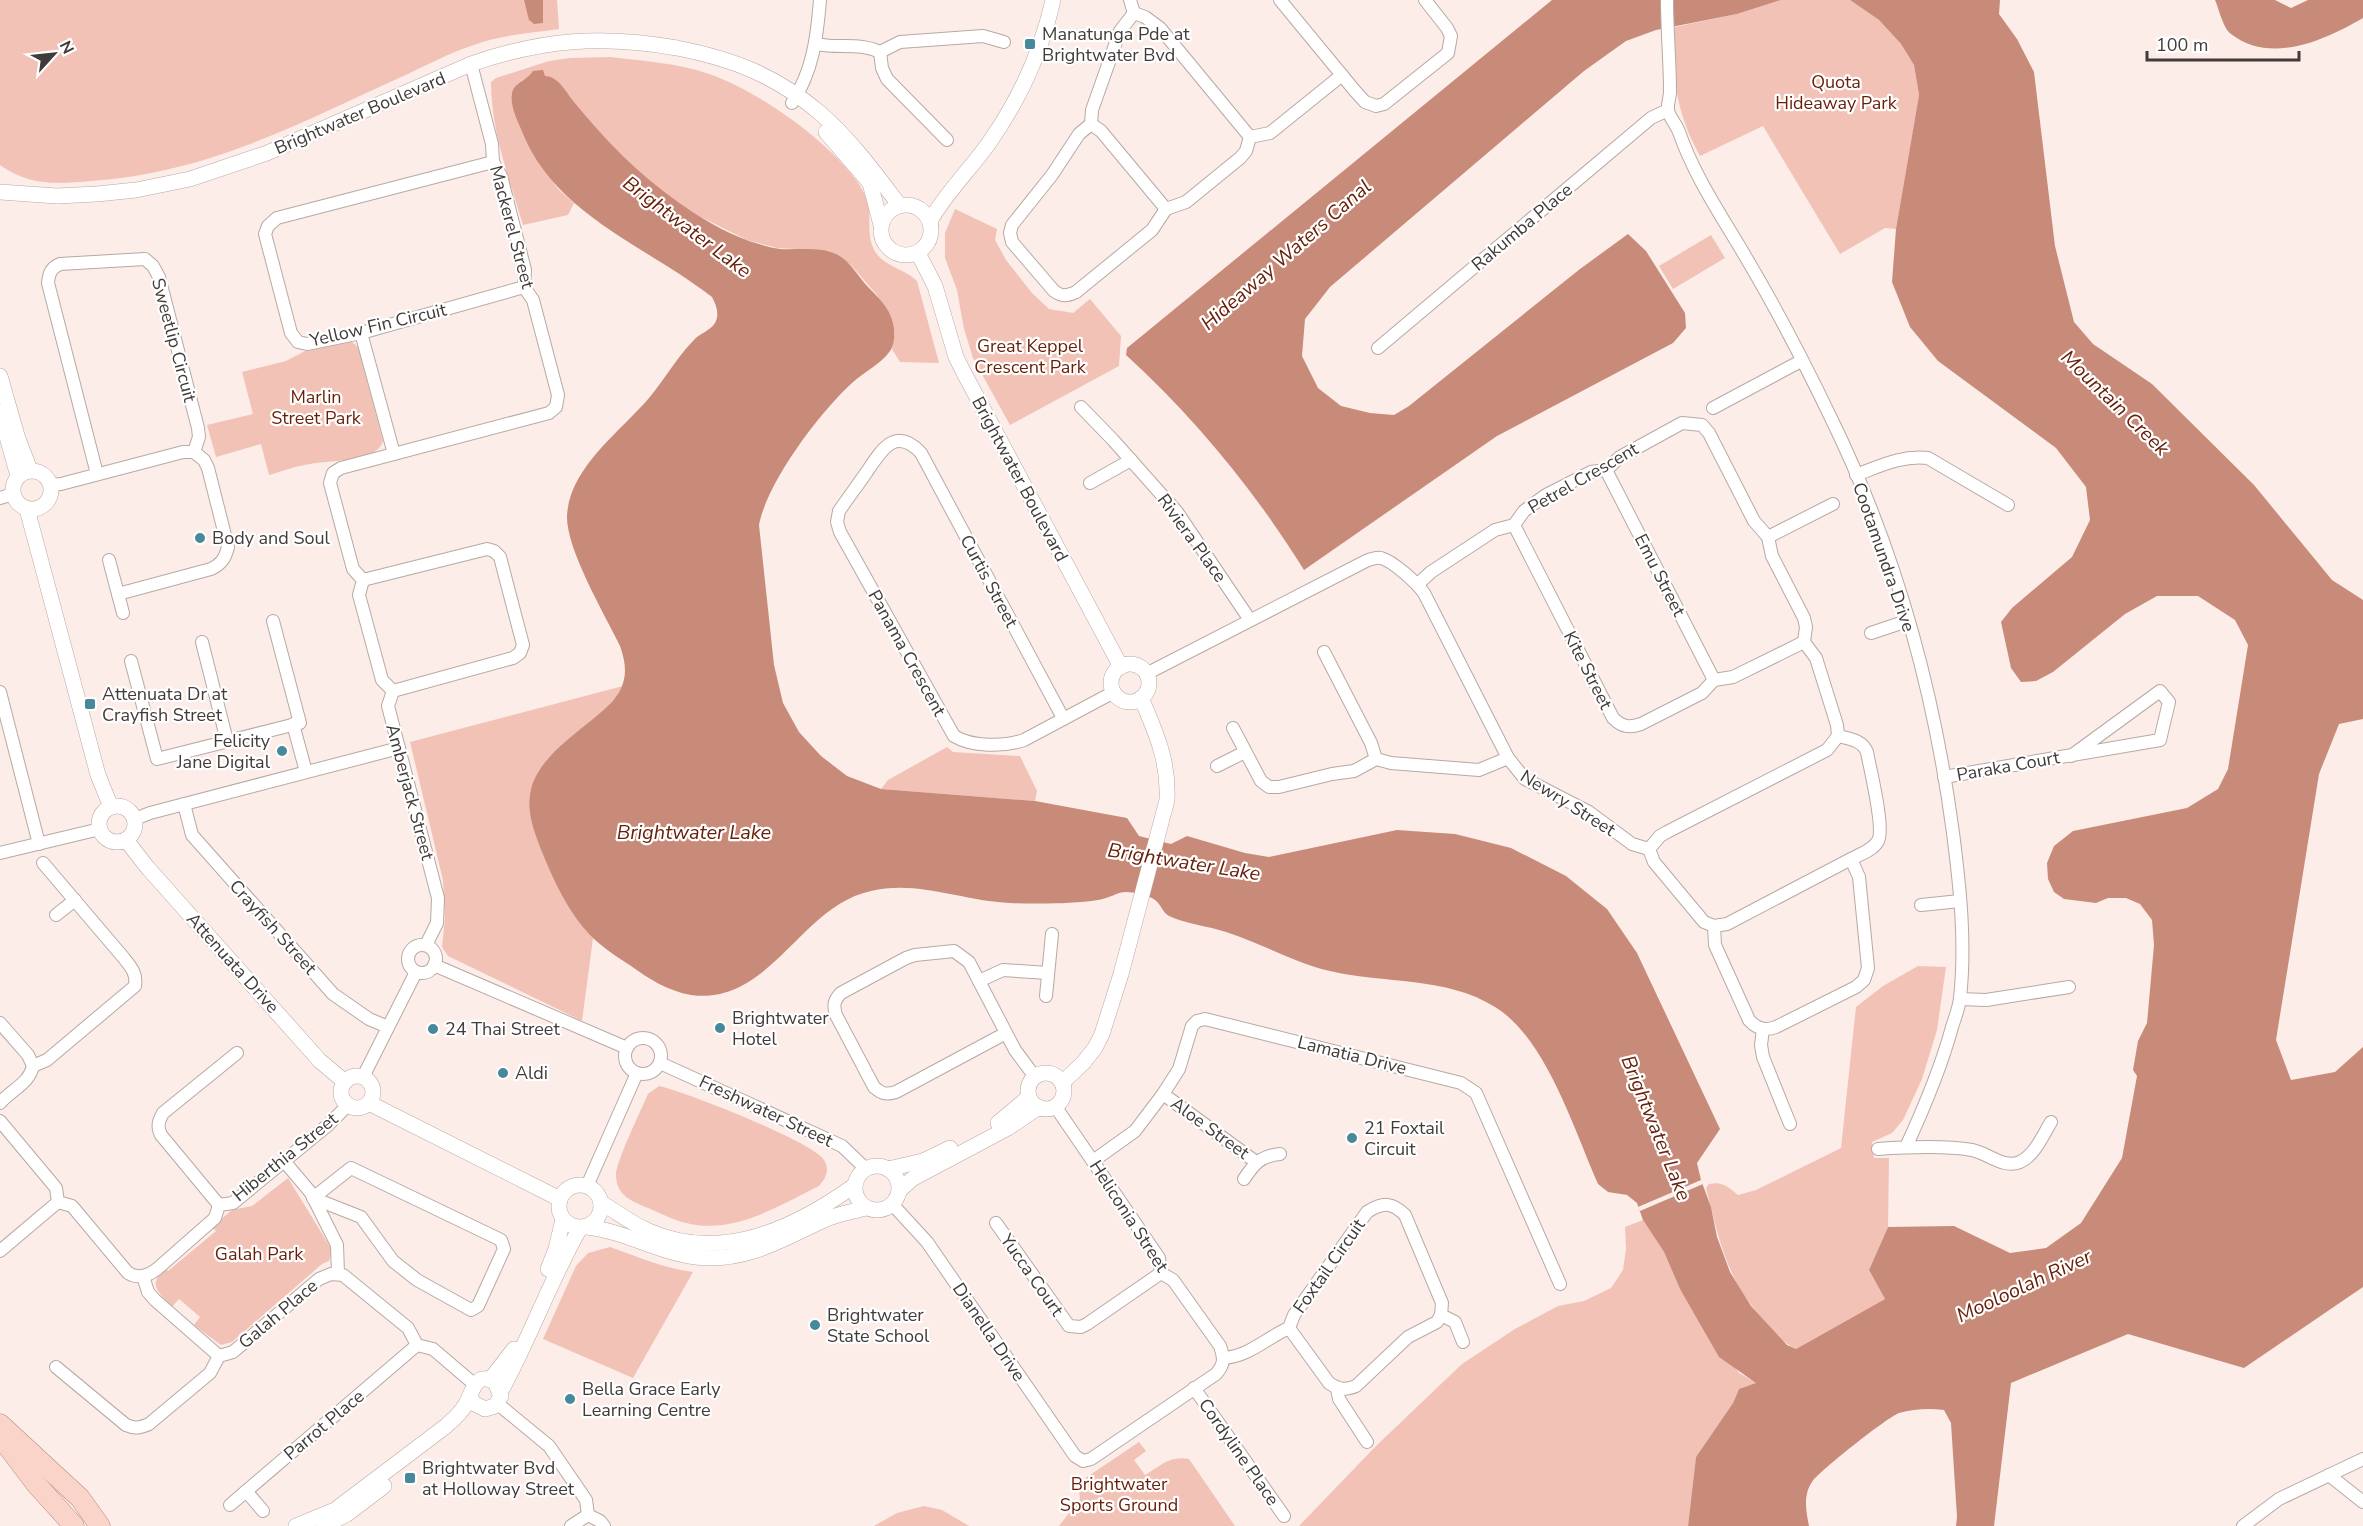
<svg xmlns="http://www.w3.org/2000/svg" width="2363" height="1526" viewBox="0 0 2363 1526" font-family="'Nunito Sans',sans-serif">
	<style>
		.green { fill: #f1c2b5 }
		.water { fill: #c88b7a }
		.pier { fill: #fcede9 }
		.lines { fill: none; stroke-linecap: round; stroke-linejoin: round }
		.minor-casing { stroke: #b7a9a5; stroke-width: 14 }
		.tertiary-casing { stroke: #b7a9a5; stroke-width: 16 }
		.primary-casing { stroke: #b78c80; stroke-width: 21 }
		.minor { stroke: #fff; stroke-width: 12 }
		.tertiary { stroke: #fff; stroke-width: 15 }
		.primary { stroke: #fad4c9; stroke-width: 20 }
		.poi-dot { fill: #46899a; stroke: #fff; stroke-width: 2 }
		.labels { text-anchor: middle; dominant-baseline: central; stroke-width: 4.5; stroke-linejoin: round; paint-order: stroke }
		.poi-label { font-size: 18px; fill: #413b3a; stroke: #fff; text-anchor: start }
		.park-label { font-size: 18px; fill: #681f08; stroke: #fff }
		.street-label { font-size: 18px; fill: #413b3a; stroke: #fff }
		.water-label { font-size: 20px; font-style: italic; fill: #69200a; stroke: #fff }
	</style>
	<rect width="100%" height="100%" fill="#fcede9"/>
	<!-- green -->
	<g class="green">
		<path d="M0,0H557L559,29C531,33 501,35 474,45C448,53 424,67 399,78C296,125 207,173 91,181C56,184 29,186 0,165Z"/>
		<path d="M1781,0H1850L1879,20L1901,44L1914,65L1919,95L1896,229L1885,228L1840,254L1763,126L1700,156C1677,116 1670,72 1675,27L1737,14Z"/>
		<path d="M610,57C643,61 678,63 709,74C758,91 825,138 856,180C862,188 867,198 869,208C870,223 867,240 876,253C886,267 905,269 917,281L939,363L900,362L892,349L895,332L877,295L851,265L837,255L818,250L777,248L747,240L695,214L659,189L627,162L595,128L530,76L521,81L525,138L558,189L574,203L568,215L523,225C509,178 491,131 491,82L496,78L549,61L570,58Z"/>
		<polygon points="955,209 997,229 995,240 1006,260 1032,293 1049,309 1073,313 1090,299 1121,336 1119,366 1010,425 973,358 964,329 957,290 945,258 945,233"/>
		<polygon points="1711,235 1725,258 1673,289 1659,266"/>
		<path d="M345,341L352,342L358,347L383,441C377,463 329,460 310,464C296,466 283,471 269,475L261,444L216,457L207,425L253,414L242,372L286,361L307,350Z"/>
		<path d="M623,686C611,712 568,740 546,760L573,914L593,938L582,1021L448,956L442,947L445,918L443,880L410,742Z"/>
		<polygon points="947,747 953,752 1020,756 1037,791 1035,801 881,789 888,780"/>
		<path d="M1918,966L1946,967L1937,1030L1922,1079L1903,1120L1892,1133L1872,1142L1874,1158H1889L1888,1227L1869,1270L1885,1299L1796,1349C1783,1343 1774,1332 1765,1322C1726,1279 1720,1242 1706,1188L1709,1184C1722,1181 1729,1187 1738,1195L1756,1190L1841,1148L1856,1007L1883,986Z"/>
		<path d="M659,1086C683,1091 814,1142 824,1160C830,1170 826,1178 819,1186C778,1206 734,1235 686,1223C673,1220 660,1213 648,1208C631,1201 616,1195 616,1175C615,1164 642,1108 648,1094Z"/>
		<path d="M288,1178L332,1250L329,1261L322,1264L232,1342L221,1345L194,1325L200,1317L179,1299L172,1307C158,1291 148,1287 164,1268L168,1271L216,1231L212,1227L232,1210L252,1206Z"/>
		<polygon points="1643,1220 1664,1252 1680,1289 1739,1373 1757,1383 1739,1389 1733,1403 1696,1457 1688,1526 1299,1526 1376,1446 1462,1364 1515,1329 1558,1306 1584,1301 1611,1288 1623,1270 1626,1249 1625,1227"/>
		<path d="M610,1247C638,1257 663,1268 693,1272L633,1378L543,1339L576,1266L588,1253Z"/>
		<path d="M1139,1442L1146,1451L1134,1460L1145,1475C1160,1466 1170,1455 1189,1459L1235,1526H1059L1080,1499L1078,1483Z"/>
		<polygon points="924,1506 942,1510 969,1526 874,1526 897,1513"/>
	</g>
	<!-- water -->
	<g class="water">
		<polygon points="524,0 543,0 543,23 534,24 529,20"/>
		<path d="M1552,0H1781L1737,14L1656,30L1626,41L1584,71L1330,287L1305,319L1302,356L1318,388L1341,406L1370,413L1394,415L1409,406L1580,269L1628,234L1646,251L1685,313L1686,328L1673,343L1497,436L1304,570C1255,491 1195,418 1126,355L1127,348Z"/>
		<path d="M1850,0H2000L1999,14L2017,39L2034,72L2055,246L2074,322L2093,344L2152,384L2254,485L2332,580L2363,600V719L2339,724L2319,774L2276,1040L2291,1080L2335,1072L2363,1047V1287L2244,1368L2128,1334L2011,1383L1994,1526H1956L1957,1517L1951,1423L1944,1410C1928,1408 1914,1409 1899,1413C1889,1416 1818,1472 1812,1482C1803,1495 1806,1511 1809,1526H1688L1696,1457L1733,1403L1739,1389L1756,1383L1719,1357L1680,1289L1664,1252L1643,1220L1637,1203L1627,1195L1608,1192L1598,1184C1574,1130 1546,1038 1495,1007C1446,976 1384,984 1330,971C1295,963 1261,943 1226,932C1208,926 1186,924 1169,916C1162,912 1161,904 1155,900C1149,895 1134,892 1126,892C1117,892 1108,899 1098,900C1072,904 1037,904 1010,903C962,901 918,880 871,891C800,906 770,1006 691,995C668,991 649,979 631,966C617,957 602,947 590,935C568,912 554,881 542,852C535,834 527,814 530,795C535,755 586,729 612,702C627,685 628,668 620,646C605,615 566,549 567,516C569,468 620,432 649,398C665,379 677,357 694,340C700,333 710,331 715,323C720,314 716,305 712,297C645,245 553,214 521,129C517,119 510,106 512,94C513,83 528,80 533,71L543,70L545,76C558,76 566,92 574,102C605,140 637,173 678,202C699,217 724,232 749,241C759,244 770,248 780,249C798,250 821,246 838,255C852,263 858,277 869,288C881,300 892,311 894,329C895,335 894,346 890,351C880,365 865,371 852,383C820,412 767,482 759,525L774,665L783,703L799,732L821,756L847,776L881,789L1035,801L1127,818L1139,836L1171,844L1187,836L1245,853L1269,857L1397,830L1455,834L1511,848L1566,876L1607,909L1637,953L1720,1129L1697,1163L1701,1180L1711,1207L1717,1237L1730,1272L1751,1306L1787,1345L1796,1349L1885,1299L1869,1270L1888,1227L1954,1226L2010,1253L2046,1248L2081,1223L2122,1158L2137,1076L2133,1070L2138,1041L2147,1023L2154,945L2152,920L2140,904L2126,898H2108L2096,903L2064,899L2054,892L2048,879L2047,863L2054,846L2073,831L2187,808L2218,789L2228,769L2248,645L2235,620L2198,596H2157L2125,614L2053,672L2036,681L2021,682L2011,668L2001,622L2012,608L2072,557L2090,520L2086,487L2056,448L1938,361L1910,327L1892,282L1896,229L1919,95L1914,65L1901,44L1879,20Z"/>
		<path d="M2215,0H2275L2291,8L2308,0H2363V18C2325,40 2271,65 2231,34C2223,28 2219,9 2215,0Z"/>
	</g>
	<!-- pier -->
	<polygon class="pier" points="1701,1180 1703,1184 1640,1211 1638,1207"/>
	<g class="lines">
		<defs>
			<g id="minor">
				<polyline points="1130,0 1134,13"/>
				<polyline points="1280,0 1355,91 1365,102 1376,106 1384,104 1448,53 1451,36 1447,28 1425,0"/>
				<path d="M1667,0C1667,31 1670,61 1670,92C1670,97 1667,105 1668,110C1669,117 1676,124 1679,132C1695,178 1723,218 1748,261C1777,310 1806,366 1831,418C1894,547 1934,690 1953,833C1960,887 1966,943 1960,998C1959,1008 1955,1018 1952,1027C1941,1068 1924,1108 1906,1147"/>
				<path d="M1134,13L1120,31L1092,110L1091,124L1079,134L1052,175L1012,225L1010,233L1012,242L1054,291C1062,297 1067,296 1076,292L1152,230L1166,209L1186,202L1240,158L1246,151L1250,137L1270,133L1342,75"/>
				<polyline points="1134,13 1145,17 1160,28 1250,137"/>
				<path d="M817,44C838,49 860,42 880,52L900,42L983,36L1004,42"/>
				<polyline points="880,52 882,68 887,79 947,140"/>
				<path d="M792,103C813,71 817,37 820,0"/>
				<polyline points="1091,124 1101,131 1166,209"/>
				<polyline points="493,162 277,218 268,226 265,234 291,333 298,342 307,344 361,333 524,287"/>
				<polyline points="361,333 394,454"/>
				<polyline points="1378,348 1651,118 1668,110"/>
				<polyline points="1081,407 1113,440 1177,512 1250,620"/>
				<polyline points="1713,408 1801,361"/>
				<polyline points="1606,470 1714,680"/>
				<path d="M1856,475C1880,466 1902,455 1928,458L2008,505"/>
				<polyline points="1090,483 1131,460"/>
				<path d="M50,485L61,484L183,452H194L199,437L198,428L159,277L153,266L145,259L60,264C51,268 49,273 48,283L97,474"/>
				<polyline points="0,498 13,494"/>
				<path d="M1514,525L1613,718C1622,727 1629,728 1641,724L1702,693L1714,680L1733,677L1804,642"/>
				<polyline points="1768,537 1833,504"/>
				<polyline points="109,560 123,613"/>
				<polyline points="363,580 487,549 494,551 500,557 523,645 520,653 513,658 393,691"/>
				<polyline points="1418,584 1431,572 1495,530 1514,525 1524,511 1546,495 1591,472 1606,470 1620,457 1682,423 1702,425 1709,433 1754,521 1768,537 1772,556 1804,618 1806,627 1804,642 1816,658 1837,725 1838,736 1827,750 1667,832 1660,836 1649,849"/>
				<path d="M118,594L211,569C221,564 225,559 228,547L208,468L204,460L194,452"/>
				<polyline points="1871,633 1907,621"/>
				<polyline points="202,642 227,741"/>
				<polyline points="1324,652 1371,743 1376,759"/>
				<polyline points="131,661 157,759 300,723 273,621"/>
				<path d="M1146,674L1366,561C1371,559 1376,557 1381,558C1393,561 1417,583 1424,593L1508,758L1525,779L1589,812L1632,844L1649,849L1654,862L1704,922L1714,926L1727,924L1851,859C1861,854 1873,850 1878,841C1885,828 1870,769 1867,752C1862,740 1850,739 1838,736"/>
				<polyline points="0,692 39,844"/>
				<path d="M1063,718L921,453C895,425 881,451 866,473C857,486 848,498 839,511L837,522L840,532L954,736C972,747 1004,747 1024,740L1114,692"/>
				<polyline points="293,724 306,772"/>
				<polyline points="1233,728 1261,781 1269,787 1279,787 1332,774 1354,771 1376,759 1391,763 1479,770 1508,758"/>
				<polyline points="1217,766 1245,752"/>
				<polyline points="1944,777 2160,740 2169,702 2160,691 2071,756"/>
				<polyline points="184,804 192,835 333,994 369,1019 388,1027"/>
				<polyline points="135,819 150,813 399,748"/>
				<polyline points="0,853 100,829"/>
				<polyline points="1921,905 1960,901"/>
				<polyline points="56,915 75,900"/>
				<path d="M1714,926L1715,945L1749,1020C1757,1029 1765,1031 1776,1027L1856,987L1864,980L1868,968L1859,877L1851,859"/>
				<circle cx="422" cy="959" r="14"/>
				<polyline points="426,945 437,923 438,898 388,706 393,691 382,680 359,595 363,580 353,569 330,483 333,473 341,468 549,413 556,407 558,395 533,300 524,287 525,270 501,176 493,162 492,144 471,64"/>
				<polyline points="434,965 627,1048"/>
				<polyline points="979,981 1003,970 1048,973"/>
				<polyline points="1046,996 1052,934"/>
				<polyline points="1960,999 1986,1000 2069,987"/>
				<polyline points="0,1023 28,1055 33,1066"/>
				<polyline points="1763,1029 1761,1045 1763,1057 1790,1124"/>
				<path d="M1006,1033L896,1092C886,1095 882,1094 874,1087L836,1015C833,1005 834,1000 841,993L906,958L915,955L954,951L969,962L1015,1050L1035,1077"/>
				<circle cx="643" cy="1056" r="18"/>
				<polyline points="660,1063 842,1146 866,1169"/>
				<path d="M33,1066L47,1060L135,986C137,973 131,967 123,957L43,863"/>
				<polyline points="363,1077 416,972"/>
				<polyline points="1163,1094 1256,1162"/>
				<path d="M0,1103C11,1090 29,1084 33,1066"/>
				<path d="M0,1121L56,1188L58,1202L72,1206L128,1273C138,1279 148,1276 157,1269L215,1218L219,1205L233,1203L328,1125L348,1105"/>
				<path d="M1878,1149C1907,1147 1943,1145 1972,1150C1988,1153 2003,1169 2020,1162C2035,1155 2043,1135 2051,1122"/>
				<polyline points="284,1161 311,1193 337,1245 338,1273"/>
				<polyline points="1093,1161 1135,1131 1163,1094 1179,1069 1192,1026 1197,1021 1205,1019 1461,1083 1476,1093 1560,1284"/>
				<polygon points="351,1168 501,1240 504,1249 478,1306 471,1310 417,1280 393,1261 361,1217 313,1198"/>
				<path d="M1244,1179C1254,1164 1260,1156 1280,1154"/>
				<polyline points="587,1186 637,1073"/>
				<path d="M219,1205L161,1135C157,1127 158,1122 163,1113L237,1053"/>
				<path d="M893,1205L927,1242L1075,1456L1083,1461L1091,1459L1216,1374C1225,1364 1224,1358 1220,1346L1173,1280L1161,1273L1159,1258L1055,1106"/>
				<polyline points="996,1223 1069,1326 1081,1327 1087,1324 1161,1273"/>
				<polyline points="0,1251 58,1202"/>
				<polyline points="143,1276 148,1292 155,1300 219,1356"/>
				<polyline points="1441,1315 1455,1322 1463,1342"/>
				<path d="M1224,1358C1250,1356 1266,1338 1289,1328L1294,1315L1367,1212C1383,1202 1392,1202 1405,1215L1442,1303L1441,1315L1437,1322L1408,1337L1356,1386C1346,1390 1339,1390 1329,1383L1289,1328"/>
				<path d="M56,1367L126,1425C135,1429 140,1428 149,1424L210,1373L219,1356L233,1352L319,1279L331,1274L343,1275L408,1328L417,1345L433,1349L474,1384"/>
				<polyline points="1194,1388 1284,1516"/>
				<polyline points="1337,1389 1339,1399 1367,1442"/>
				<polyline points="498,1404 549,1446 586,1500 588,1515 600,1521 604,1526"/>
				<polyline points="2329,1475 2363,1502"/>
				<polyline points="246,1491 263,1511"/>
				<polyline points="230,1505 417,1345"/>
				<polyline points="571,1526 588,1515"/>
				<polyline points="2243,1526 2279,1499 2363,1459"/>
			</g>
			<g id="tertiary">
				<polyline points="826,132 870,183 881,225"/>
				<path d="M0,192L57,196L97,194L136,190L190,179L267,153L471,64C544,39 601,35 677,48C733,59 775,75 820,113C851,140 875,173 900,206"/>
				<circle cx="906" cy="230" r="25"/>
				<path d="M930,221C947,191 972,168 991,140C1020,98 1042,49 1053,0"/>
				<polyline points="918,253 935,286 956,357 964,373 1121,667"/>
				<polyline points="0,376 18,439 30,470"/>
				<polyline points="0,412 18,476"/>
				<circle cx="32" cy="490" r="19"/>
				<polyline points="27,509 98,775 111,807"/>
				<circle cx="1130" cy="683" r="19"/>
				<circle cx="117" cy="824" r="18"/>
				<polyline points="126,840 147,867 320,1061 345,1082"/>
				<circle cx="1046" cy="1091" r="18"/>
				<circle cx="357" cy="1092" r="16"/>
				<path d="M1062,1083L1083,1063L1095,1048L1102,1034L1121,974L1167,800C1169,762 1156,732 1141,698"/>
				<polyline points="369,1103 560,1199"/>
				<polyline points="998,1123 1029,1097"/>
				<circle cx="877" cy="1188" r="22"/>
				<polyline points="888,1169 923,1161 950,1148"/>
				<circle cx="580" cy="1206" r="21"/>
				<polyline points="900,1190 912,1179 1008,1128 1039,1107"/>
				<path d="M601,1203C618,1212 631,1224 649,1231C722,1263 795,1228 855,1185"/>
				<path d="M586,1227C625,1231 657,1252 696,1257C744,1263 781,1240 822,1221C836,1214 851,1212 866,1208"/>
				<polyline points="548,1269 556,1249 563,1219"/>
				<polyline points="490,1380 514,1349"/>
				<path d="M501,1391C530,1338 550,1281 580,1228"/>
				<path d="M296,1526L335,1510L446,1426C454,1419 461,1413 466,1404C473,1391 475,1371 495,1382L501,1396L495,1406L485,1409L473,1403L470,1395"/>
				<polyline points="324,1526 347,1514 384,1486"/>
			</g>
			<g id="primary">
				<polyline points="0,1424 80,1498 100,1526"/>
				<polyline points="5,1443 36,1484 74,1526"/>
			</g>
		</defs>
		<!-- minor casing -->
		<use href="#minor" class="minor-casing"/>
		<!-- tertiary casing -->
		<use href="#tertiary" class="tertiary-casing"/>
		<!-- primary casing -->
		<use href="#primary" class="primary-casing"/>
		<!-- minor -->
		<use href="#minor" class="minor"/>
		<!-- tertiary -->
		<use href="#tertiary" class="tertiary"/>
		<!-- primary -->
		<use href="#primary" class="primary"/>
	</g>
	<!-- markers -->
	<g class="poi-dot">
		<rect x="1024" y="38" width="12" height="12" rx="3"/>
		<circle cx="200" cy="538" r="6"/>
		<rect x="84" y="698" width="12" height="12" rx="3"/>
		<circle cx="282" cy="751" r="6"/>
		<circle cx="720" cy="1028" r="6"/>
		<circle cx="433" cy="1029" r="6"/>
		<circle cx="503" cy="1073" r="6"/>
		<circle cx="1352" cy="1138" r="6"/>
		<circle cx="815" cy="1325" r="6"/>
		<circle cx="570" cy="1399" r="6"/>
		<rect x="404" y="1472" width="12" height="12" rx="3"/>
	</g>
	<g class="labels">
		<!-- poi labels -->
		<g class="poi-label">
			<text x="1042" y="34">Manatunga Pde at<tspan x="1042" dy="21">Brightwater Bvd</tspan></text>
			<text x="212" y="538">Body and Soul</text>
			<text x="102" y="694">Attenuata Dr at<tspan x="102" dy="21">Crayfish Street</tspan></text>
			<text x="270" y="741" text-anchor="end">Felicity<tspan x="270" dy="21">Jane Digital</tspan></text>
			<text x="732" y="1018">Brightwater<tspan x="732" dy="21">Hotel</tspan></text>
			<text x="445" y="1029">24 Thai Street</text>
			<text x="515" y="1073">Aldi</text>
			<text x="1364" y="1128">21 Foxtail<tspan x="1364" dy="21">Circuit</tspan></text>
			<text x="827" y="1315">Brightwater<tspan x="827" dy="21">State School</tspan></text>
			<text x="582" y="1389">Bella Grace Early<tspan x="582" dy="21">Learning Centre</tspan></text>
			<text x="422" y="1468">Brightwater Bvd<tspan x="422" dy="21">at Holloway Street</tspan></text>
		</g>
		<!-- park labels -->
		<g class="park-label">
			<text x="1836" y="82">Quota<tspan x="1836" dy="21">Hideaway Park</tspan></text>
			<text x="1030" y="346">Great Keppel<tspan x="1030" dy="21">Crescent Park</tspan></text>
			<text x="316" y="397">Marlin<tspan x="316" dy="21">Street Park</tspan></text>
			<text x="259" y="1254">Galah Park</text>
			<text x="1119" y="1484">Brightwater<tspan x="1119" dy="21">Sports Ground</tspan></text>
		</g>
		<!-- street labels -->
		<g class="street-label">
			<text transform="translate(360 113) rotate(-23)">Brightwater Boulevard</text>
			<text transform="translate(512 227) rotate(75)">Mackerel Street</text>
			<text transform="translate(1522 227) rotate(-40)">Rakumba Place</text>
			<text transform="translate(378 325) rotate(-13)">Yellow Fin Circuit</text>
			<text transform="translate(174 340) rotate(75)">Sweetlip Circuit</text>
			<text transform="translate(1583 478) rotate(-30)">Petrel Crescent</text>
			<text transform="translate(1020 479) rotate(62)">Brightwater Boulevard</text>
			<text transform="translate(1192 538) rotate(54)">Riviera Place</text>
			<text transform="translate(1884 557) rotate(71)">Cootamundra Drive</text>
			<text transform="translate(1660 575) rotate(63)">Emu Street</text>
			<text transform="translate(989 581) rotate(62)">Curtis Street</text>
			<text transform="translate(907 653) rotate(61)">Panama Crescent</text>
			<text transform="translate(1588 670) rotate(63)">Kite Street</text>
			<text transform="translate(2008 766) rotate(-10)">Paraka Court</text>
			<text transform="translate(410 792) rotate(75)">Amberjack Street</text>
			<text transform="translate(1568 803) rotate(32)">Newry Street</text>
			<text transform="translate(273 927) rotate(48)">Crayfish Street</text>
			<text transform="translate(233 963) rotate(48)">Attenuata Drive</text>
			<text transform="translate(1352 1055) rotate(14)">Lamatia Drive</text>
			<text transform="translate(766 1111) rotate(25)">Freshwater Street</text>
			<text transform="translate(1210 1128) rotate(36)">Aloe Street</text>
			<text transform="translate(285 1157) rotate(-39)">Hiberthia Street</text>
			<text transform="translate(1129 1216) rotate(57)">Heliconia Street</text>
			<text transform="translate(1329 1266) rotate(-55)">Foxtail Circuit</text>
			<text transform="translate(1032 1275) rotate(55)">Yucca Court</text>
			<text transform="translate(278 1314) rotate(-40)">Galah Place</text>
			<text transform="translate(989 1332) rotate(56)">Dianella Drive</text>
			<text transform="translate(324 1425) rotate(-40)">Parrot Place</text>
			<text transform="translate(1239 1452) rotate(55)">Cordyline Place</text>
		</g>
		<!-- water labels -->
		<g class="water-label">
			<text transform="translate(687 227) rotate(37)">Brightwater Lake</text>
			<text transform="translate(1286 255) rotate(-41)">Hideaway Waters Canal</text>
			<text transform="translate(2115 403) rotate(44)">Mountain Creek</text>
			<text x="694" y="832">Brightwater Lake</text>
			<text transform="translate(1184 862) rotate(9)">Brightwater Lake</text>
			<text transform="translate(1656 1128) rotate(68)">Brightwater Lake</text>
			<text transform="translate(2024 1286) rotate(-25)">Mooloolah River</text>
		</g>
	</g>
	<!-- north arrow -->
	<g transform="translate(54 54) rotate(63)" stroke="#ffffff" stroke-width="4.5" paint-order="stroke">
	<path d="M0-4.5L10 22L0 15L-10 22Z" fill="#413b3a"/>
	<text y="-9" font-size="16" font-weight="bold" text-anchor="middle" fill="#413b3a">N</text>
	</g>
	<!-- scale -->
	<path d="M2147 51v9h152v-9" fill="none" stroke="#413b3a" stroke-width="3"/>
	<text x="2156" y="51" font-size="18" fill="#413b3a" stroke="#ffffff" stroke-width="4.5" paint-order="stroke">100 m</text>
</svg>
